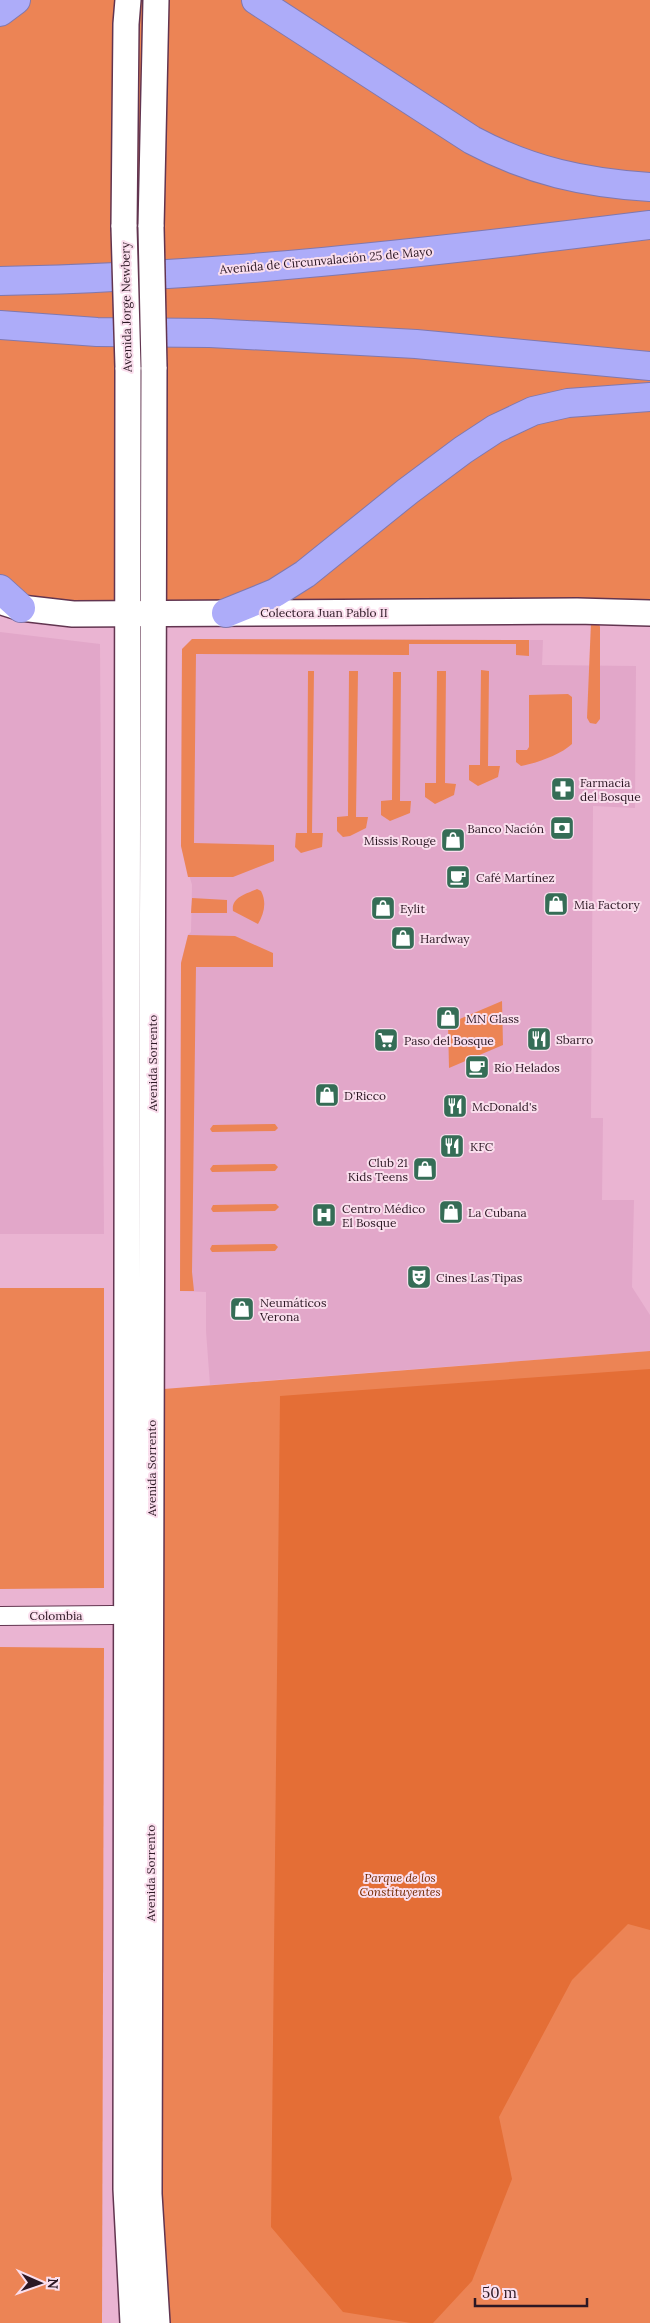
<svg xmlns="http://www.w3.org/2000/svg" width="650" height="2323" viewBox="0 0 650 2323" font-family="Lora,serif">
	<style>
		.built { fill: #e2a7c9 }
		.green { fill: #ec8455 }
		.forest { fill: #e46e36 }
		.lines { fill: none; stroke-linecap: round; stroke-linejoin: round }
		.street-casing { stroke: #623550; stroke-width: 20 }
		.secondary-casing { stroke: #623550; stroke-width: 28 }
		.highway-casing { stroke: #8078ae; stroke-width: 30 }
		.street { stroke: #fff; stroke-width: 18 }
		.secondary { stroke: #fff; stroke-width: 25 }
		.highway { stroke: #adacf9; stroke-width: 28 }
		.secondary-bridge-casing { stroke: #623550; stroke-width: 28; stroke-linecap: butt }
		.secondary-bridge { stroke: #fff; stroke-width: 25 }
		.labels { text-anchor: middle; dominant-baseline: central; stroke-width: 4; stroke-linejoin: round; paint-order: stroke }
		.street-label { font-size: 12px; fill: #2c1824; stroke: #fadeed }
		.poi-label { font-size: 12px; fill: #2c1824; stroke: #fadeed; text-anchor: start }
		.park-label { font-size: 12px; font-style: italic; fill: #742a00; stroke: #fadeed }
	</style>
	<rect width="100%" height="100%" fill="#eab4d2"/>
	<!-- built -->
	<g class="built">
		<polygon points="0,632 100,644 104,1234 0,1234"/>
		<polygon points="192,639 543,640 542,665 636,666 635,808 593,806 591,1118 603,1118 602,1200 634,1200 632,1287 650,1315 650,1351 210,1385 206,1331 206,1292 180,1291 181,963 188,935 191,932 192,885 181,846 182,649"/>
	</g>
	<!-- green -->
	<g class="green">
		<polygon points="17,0 650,0 650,613 0,602 0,6"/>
		<polygon points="591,622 599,623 600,627 600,719 596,724 590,723 587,718"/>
		<polygon points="192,639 529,640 529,656 516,655 516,644 409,644 409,655 196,654 194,843 274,845 274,861 233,877 188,877 181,846 182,649"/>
		<polygon points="481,670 489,671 488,766 500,766 498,777 478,786 469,780 469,765 480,765"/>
		<polygon points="308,671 314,671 312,833 323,833 322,847 301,853 295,847 296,833 307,833"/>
		<polygon points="349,671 358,671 356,817 368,817 366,828 350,836 343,837 337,831 337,817 348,816"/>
		<polygon points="437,671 446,671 445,783 456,784 454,795 435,804 425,797 425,783 436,783"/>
		<polygon points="393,672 401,672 400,801 411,801 410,813 390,821 381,815 381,801 392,800"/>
		<path d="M568,694L572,697V744C560,755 537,763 521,766L516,762V750H527L529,747V695Z"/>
		<path d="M257,889L261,891C267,902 264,914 258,924L233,911C231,897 246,894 257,889Z"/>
		<polygon points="192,898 227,900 227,913 191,913"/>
		<polygon points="188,935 235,936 273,953 273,967 196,967 192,1272 194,1291 180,1291 181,963"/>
		<polygon points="502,1001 503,1045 449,1068 448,1024"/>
		<polygon points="275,1124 278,1128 275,1131 212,1132 210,1129 213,1125"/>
		<polygon points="275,1164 278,1167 275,1171 212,1172 210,1169 213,1165"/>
		<polygon points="276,1204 279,1207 275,1211 213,1212 211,1209 213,1205"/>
		<polygon points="275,1244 278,1247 275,1251 212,1252 210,1249 212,1245"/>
		<polygon points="0,1288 104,1288 104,1588 0,1589"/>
		<polygon points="650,1351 650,2323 157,2323 151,1390"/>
		<polygon points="0,1647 104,1648 102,2323 0,2323"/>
	</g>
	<!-- forest -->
	<polygon class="forest" points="650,1369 650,1930 628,1924 572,1980 499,2117 512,2179 472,2281 433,2323 411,2323 343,2312 271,2227 280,1396"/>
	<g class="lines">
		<defs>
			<polyline id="street" points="0,1616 113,1615"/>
			<g id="secondary">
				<polyline points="124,227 126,24 128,0"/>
				<polyline points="151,227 156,0"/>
				<polyline points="128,367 126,2189 133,2323"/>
				<polyline points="154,367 149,2194 157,2323"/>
				<polyline points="2,602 21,608 73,614 577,611 650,613"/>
			</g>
			<g id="highway">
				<path d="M256,0L472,140C530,171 585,183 650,187"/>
				<polyline points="0,12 16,0"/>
				<path d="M0,281C217,277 434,252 650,225"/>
				<polyline points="0,325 97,332 210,333 416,344 650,366"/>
				<polyline points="0,589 21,608"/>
				<polyline points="226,613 275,593 305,574 408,491 463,450 495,429 533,411 568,403 650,397"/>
			</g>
		</defs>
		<!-- street casing -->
		<use href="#street" class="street-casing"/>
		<!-- secondary casing -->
		<use href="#secondary" class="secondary-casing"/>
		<!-- highway casing -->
		<use href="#highway" class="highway-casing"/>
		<!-- street -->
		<use href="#street" class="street"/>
		<!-- secondary -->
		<use href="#secondary" class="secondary"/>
		<!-- highway -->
		<use href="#highway" class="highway"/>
		<defs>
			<g id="secondary-bridge">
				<polyline points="124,227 128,367"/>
				<polyline points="151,227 154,367"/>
			</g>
		</defs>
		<!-- secondary-bridge casing -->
		<use href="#secondary-bridge" class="secondary-bridge-casing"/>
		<!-- secondary-bridge -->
		<use href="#secondary-bridge" class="secondary-bridge"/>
	</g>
	<!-- icons -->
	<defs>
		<symbol id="pharmacy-square" viewBox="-11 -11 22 22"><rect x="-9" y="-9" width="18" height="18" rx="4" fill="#356d56" stroke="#fadeed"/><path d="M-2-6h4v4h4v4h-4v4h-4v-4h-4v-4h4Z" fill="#fff"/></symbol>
		<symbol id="bank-square" viewBox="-11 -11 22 22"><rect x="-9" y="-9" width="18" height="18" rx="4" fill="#356d56" stroke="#fadeed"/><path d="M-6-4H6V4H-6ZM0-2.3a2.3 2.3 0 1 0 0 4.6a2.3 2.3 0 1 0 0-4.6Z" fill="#fff"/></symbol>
		<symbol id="shop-square" viewBox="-11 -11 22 22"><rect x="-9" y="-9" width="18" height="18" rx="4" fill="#356d56" stroke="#fadeed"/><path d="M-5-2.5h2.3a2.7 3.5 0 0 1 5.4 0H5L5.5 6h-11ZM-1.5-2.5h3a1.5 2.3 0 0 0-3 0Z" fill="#fff"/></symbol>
		<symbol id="cafe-square" viewBox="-11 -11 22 22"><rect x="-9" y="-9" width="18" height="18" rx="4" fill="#356d56" stroke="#fadeed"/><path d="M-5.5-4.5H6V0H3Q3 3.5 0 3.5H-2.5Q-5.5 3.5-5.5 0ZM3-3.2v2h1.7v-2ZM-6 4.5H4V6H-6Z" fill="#fff"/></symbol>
		<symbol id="restaurant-square" viewBox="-11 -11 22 22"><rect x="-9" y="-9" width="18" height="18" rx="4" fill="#356d56" stroke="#fadeed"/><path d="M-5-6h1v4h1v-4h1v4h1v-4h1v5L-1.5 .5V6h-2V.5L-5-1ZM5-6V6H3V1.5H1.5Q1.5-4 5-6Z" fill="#fff"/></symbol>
		<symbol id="supermarket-square" viewBox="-11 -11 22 22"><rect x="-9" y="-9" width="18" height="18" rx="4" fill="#356d56" stroke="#fadeed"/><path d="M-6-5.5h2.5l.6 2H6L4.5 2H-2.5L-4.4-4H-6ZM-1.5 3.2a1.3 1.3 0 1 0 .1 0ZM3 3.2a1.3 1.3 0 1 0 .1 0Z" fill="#fff"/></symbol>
		<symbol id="hospital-square" viewBox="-11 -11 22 22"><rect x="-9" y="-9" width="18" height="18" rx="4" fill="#356d56" stroke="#fadeed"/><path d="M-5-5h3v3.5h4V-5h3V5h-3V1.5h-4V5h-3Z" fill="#fff"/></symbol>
		<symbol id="theatre-square" viewBox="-11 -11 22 22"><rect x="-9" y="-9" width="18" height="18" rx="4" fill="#356d56" stroke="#fadeed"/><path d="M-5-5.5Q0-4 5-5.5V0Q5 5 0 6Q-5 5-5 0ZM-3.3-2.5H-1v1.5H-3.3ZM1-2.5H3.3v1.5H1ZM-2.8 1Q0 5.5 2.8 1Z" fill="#fff"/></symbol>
	</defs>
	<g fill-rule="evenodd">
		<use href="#pharmacy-square" x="549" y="775" width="28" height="28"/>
		<use href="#bank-square" x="548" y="814" width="28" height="28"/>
		<use href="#shop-square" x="439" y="826" width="28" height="28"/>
		<use href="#cafe-square" x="444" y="863" width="28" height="28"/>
		<use href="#shop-square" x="542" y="890" width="28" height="28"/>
		<use href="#shop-square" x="369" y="894" width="28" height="28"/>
		<use href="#shop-square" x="389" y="924" width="28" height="28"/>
		<use href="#shop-square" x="434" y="1004" width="28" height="28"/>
		<use href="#restaurant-square" x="525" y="1025" width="28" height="28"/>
		<use href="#supermarket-square" x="372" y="1026" width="28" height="28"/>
		<use href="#cafe-square" x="463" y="1053" width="28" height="28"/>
		<use href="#shop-square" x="313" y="1081" width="28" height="28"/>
		<use href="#restaurant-square" x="441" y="1092" width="28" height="28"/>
		<use href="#restaurant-square" x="438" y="1132" width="28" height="28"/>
		<use href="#shop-square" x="411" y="1155" width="28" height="28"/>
		<use href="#shop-square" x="437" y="1198" width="28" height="28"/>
		<use href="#hospital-square" x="310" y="1201" width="28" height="28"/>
		<use href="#theatre-square" x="405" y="1263" width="28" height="28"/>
		<use href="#shop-square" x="228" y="1295" width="28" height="28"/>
	</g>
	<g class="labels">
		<!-- street labels -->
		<g class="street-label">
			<text transform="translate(326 260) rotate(-5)">Avenida de Circunvalación 25 de Mayo</text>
			<text transform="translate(126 307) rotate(-91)">Avenida Jorge Newbery</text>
			<text x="324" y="612">Colectora Juan Pablo II</text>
			<text transform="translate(152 1063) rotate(-90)">Avenida Sorrento</text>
			<text transform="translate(151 1468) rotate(-90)">Avenida Sorrento</text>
			<text x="56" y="1615">Colombia</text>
			<text transform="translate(150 1873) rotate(-90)">Avenida Sorrento</text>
		</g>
		<!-- poi labels -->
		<g class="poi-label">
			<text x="580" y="782">Farmacia<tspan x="580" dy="14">del Bosque</tspan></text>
			<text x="544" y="828" text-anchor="end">Banco Nación</text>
			<text x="436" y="840" text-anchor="end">Missis Rouge</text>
			<text x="476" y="877">Café Martínez</text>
			<text x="574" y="904">Mia Factory</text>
			<text x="400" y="908">Eylit</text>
			<text x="420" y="938">Hardway</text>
			<text x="466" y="1018">MN Glass</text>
			<text x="556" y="1039">Sbarro</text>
			<text x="404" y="1040">Paso del Bosque</text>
			<text x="494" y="1067">Río Helados</text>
			<text x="344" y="1095">D'Ricco</text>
			<text x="472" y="1106">McDonald's</text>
			<text x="470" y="1146">KFC</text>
			<text x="408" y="1162" text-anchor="end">Club 21<tspan x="408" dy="14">Kids Teens</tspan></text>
			<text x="342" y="1208">Centro Médico<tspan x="342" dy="14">El Bosque</tspan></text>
			<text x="468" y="1212">La Cubana</text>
			<text x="436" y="1277">Cines Las Tipas</text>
			<text x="260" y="1302">Neumáticos<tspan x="260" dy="14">Verona</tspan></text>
		</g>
		<!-- park labels -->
		<g class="park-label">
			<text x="400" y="1877">Parque de los<tspan x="400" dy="14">Constituyentes</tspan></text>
		</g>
	</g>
	<!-- north arrow -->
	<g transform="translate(40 2283) rotate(92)" stroke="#fadeed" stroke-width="4" paint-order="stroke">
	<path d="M0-4L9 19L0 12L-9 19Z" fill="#2c1824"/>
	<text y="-8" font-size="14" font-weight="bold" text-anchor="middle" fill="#2c1824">N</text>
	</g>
	<!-- scale -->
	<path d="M475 2298v8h112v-8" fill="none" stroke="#2c1824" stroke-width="2.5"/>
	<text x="482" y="2298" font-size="15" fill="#2c1824" stroke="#fadeed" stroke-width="4" paint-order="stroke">50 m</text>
</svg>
